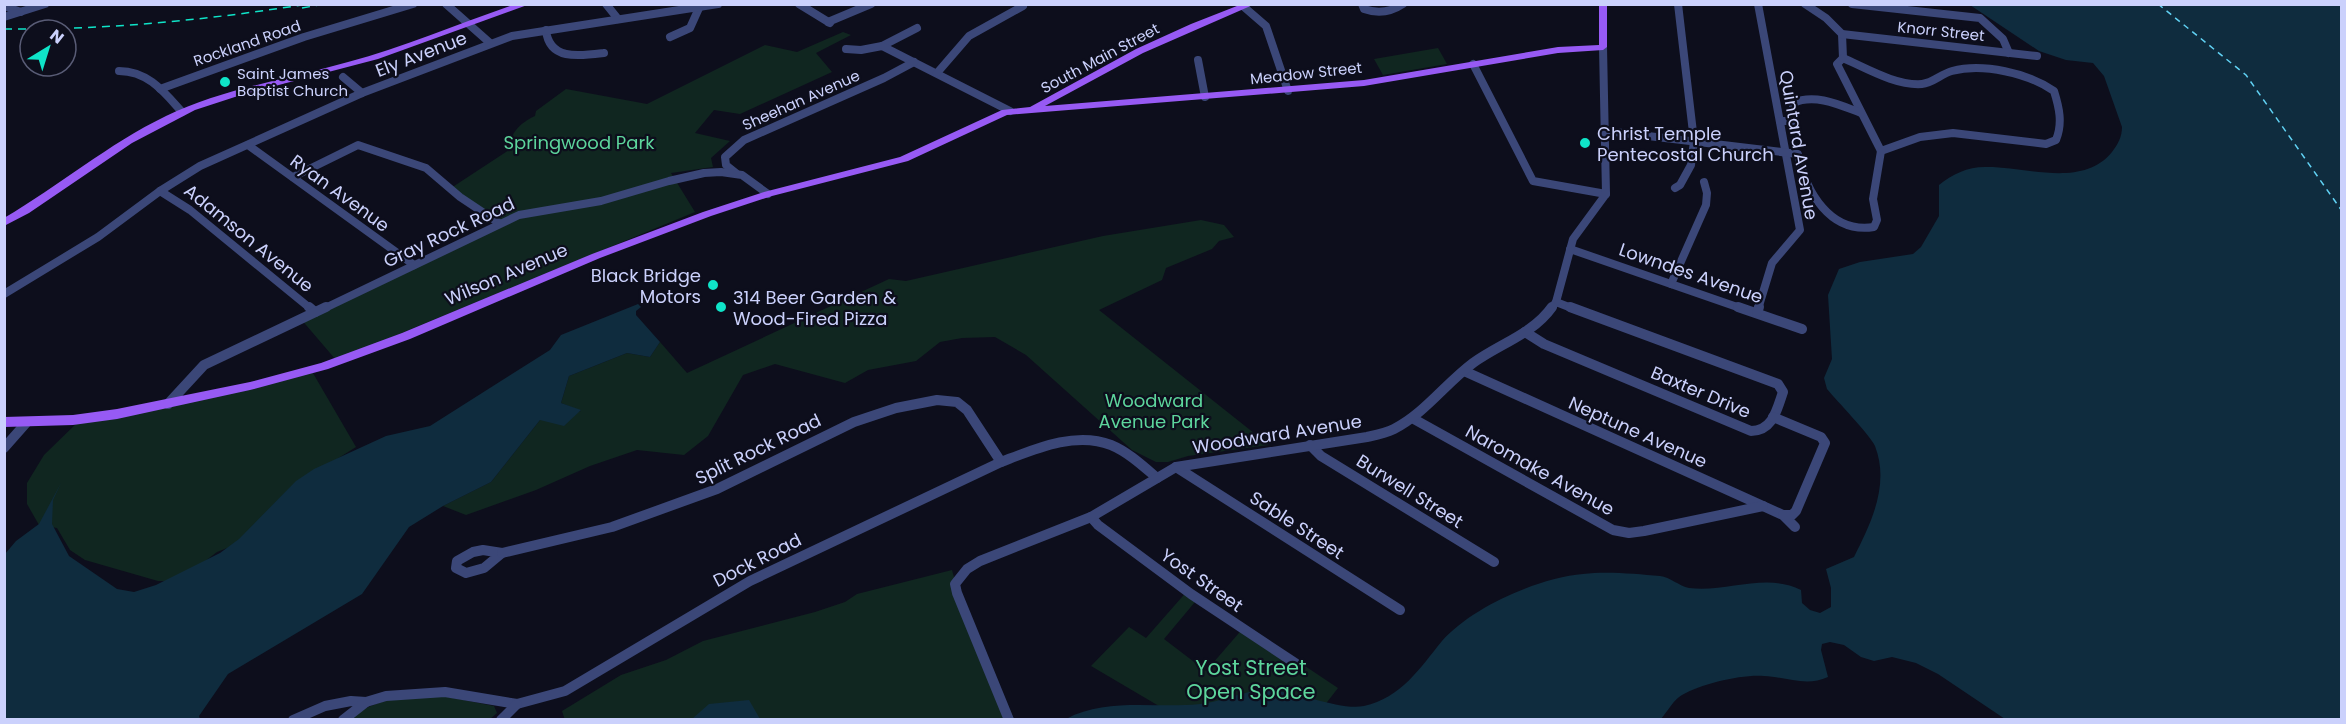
<svg xmlns="http://www.w3.org/2000/svg" width="2346" height="724" viewBox="0 0 2346 724" font-family="Poppins,sans-serif">
	<style>
		.green { fill: #102620 }
		.water { fill: #0f2c3e }
		.lines { fill: none; stroke-linecap: round; stroke-linejoin: round }
		.ferry { stroke: #61d2f4; stroke-width: 1.5; stroke-dasharray: 6 5; stroke-linecap: butt }
		.minor-far1 { stroke: #3b4778; stroke-width: 8 }
		.minor { stroke: #3b4778; stroke-width: 10 }
		.major { fill: #975af4; fill-rule: evenodd }
		.rail { stroke: #0fe4c8; stroke-width: 1.5; stroke-dasharray: 8 6; stroke-linecap: butt }
		.poi-dot { fill: #0fe4c8; stroke: #0d0e1c; stroke-width: 2 }
		.labels { text-anchor: middle; dominant-baseline: central; stroke-width: 4.5; stroke-linejoin: round; paint-order: stroke }
		.far-street-label { font-size: 15px; fill: #cbd1fc; stroke: #0d0e1c }
		.far-poi-label { font-size: 15px; fill: #cbd1fc; stroke: #0d0e1c; text-anchor: start }
		.street-label { font-size: 18px; fill: #cbd1fc; stroke: #0d0e1c }
		.poi-label { font-size: 18px; fill: #cbd1fc; stroke: #0d0e1c; text-anchor: start }
		.park-label { font-size: 18px; fill: #5dd59c; stroke: #0d0e1c }
		.near-park-label { font-size: 21px; fill: #5dd59c; stroke: #0d0e1c }
	</style>
	<rect width="100%" height="100%" fill="#0d0e1c"/>
	<!-- green -->
	<g class="green">
		<path d="M843,32L851,35L816,53L832,72L740,114L714,110L695,133L730,141L711,158L713,167L671,173L695,212L336,360L300,318L498,227L448,190L509,150C510,133 520,123 535,116L536,111L566,89L647,104L765,45L797,52Z"/>
		<polygon points="1438,48 1447,64 1383,75 1374,59"/>
		<polygon points="1201,220 1224,225 1234,237 1219,241 1212,249 1166,268 1162,280 1099,310 1269,445 1188,456 1168,462 1156,462 1132,450 1026,355 995,337 962,338 940,342 916,361 868,370 845,383 775,364 743,375 708,436 684,455 637,450 590,466 536,490 466,515 443,506 491,482 540,420 581,411 561,403 569,376 627,353 650,357 660,342 687,373 889,279 906,281 1103,236"/>
		<polygon points="310,368 356,447 329,464 250,539 217,552 179,581 158,581 85,560 70,550 57,528 39,525 27,504 27,483 44,455 81,419 140,411"/>
		<polygon points="952,570 958,592 1014,719 565,720 562,711 621,675 666,660 703,641 815,612 845,602 857,594"/>
		<polygon points="1189,589 1200,596 1164,639 1206,671 1245,626 1338,688 1314,719 1181,719 1091,666 1129,627 1146,638"/>
		<path d="M443,696L494,706L497,713L490,719L346,720C382,695 401,699 443,696Z"/>
	</g>
	<!-- water -->
	<g class="water">
		<path d="M1970,5H2341V719H2005L1938,674L1916,663L1892,657L1874,661L1861,657L1844,645L1830,642L1822,644L1821,650L1828,677C1806,687 1787,677 1764,676C1742,674 1701,684 1682,695C1674,699 1667,712 1661,719H1066C1107,697 1156,709 1200,704C1220,702 1241,692 1262,690C1293,689 1338,711 1364,706C1401,698 1420,668 1442,641C1472,607 1538,578 1583,574C1607,571 1636,574 1660,576C1670,577 1679,586 1689,588C1726,593 1766,572 1801,590L1802,603L1810,610L1820,613L1831,607V588L1826,569L1854,557C1871,523 1890,485 1875,446C1871,436 1836,400 1827,389L1824,378L1832,359L1828,295L1839,269L1860,262L1913,254L1921,247L1939,216V185C1953,174 1967,167 1985,167C2025,166 2082,189 2112,152C2118,144 2122,137 2122,127L2104,76L2093,63L2066,60L2039,51Z"/>
		<polygon points="638,304 641,307 636,311 636,315 660,342 650,357 627,353 569,376 561,403 581,410 564,426 540,420 491,482 443,506 409,527 362,594 228,674 199,716 200,719 5,719 5,554 16,541 39,524 61,483 53,500 52,524 69,556 117,589 134,592 156,585 220,553 239,539 296,481 314,469 386,436 430,426 550,350 561,335"/>
		<polygon points="749,700 760,719 692,719 709,704"/>
	</g>
	<g class="lines">
		<!-- ferry -->
		<polyline class="ferry" points="2158,4 2246,75 2342,211"/>
		<!-- minor-far1 -->
		<g class="minor-far1">
			<polyline points="446,4 490,43"/>
			<polyline points="606,4 618,19"/>
			<polyline points="799,4 830,23"/>
			<path d="M1362,4L1364,9C1378,14 1391,12 1403,4"/>
			<polyline points="1758,4 1800,230 1772,263 1758,309"/>
			<polyline points="1805,4 1826,18 1842,34 1843,58 1837,64 1881,151"/>
			<polyline points="1852,4 1980,18 2003,39 2009,53"/>
			<polyline points="4,6 21,12"/>
			<polyline points="1244,7 1266,26 1288,91"/>
			<polyline points="4,17 45,4"/>
			<polyline points="828,22 871,4"/>
			<path d="M546,30C549,61 580,56 604,53"/>
			<polyline points="1842,34 2037,56"/>
			<polyline points="670,37 690,28 699,8"/>
			<polyline points="882,46 917,28"/>
			<polyline points="846,49 861,50 882,46 1010,111"/>
			<polyline points="1198,60 1205,97"/>
			<polyline points="1473,64 1533,181 1606,194"/>
			<path d="M119,71C148,71 164,92 182,112"/>
			<polyline points="937,73 969,36 1023,6"/>
			<polyline points="343,77 362,93"/>
			<polyline points="160,89 304,37 413,4"/>
			<path d="M1780,121H1793V103C1815,93 1840,105 1861,113"/>
			<path d="M1606,131L1798,154C1806,192 1830,234 1874,227L1877,220L1873,199L1881,151L1920,137L1953,133L2046,144L2056,140C2063,123 2059,107 2054,91C2028,73 1983,63 1952,71C1941,74 1933,83 1922,84C1896,86 1866,68 1843,58"/>
			<polyline points="248,145 414,265"/>
			<polyline points="736,173 726,165 725,157 744,140 884,78 914,62"/>
			<polyline points="293,177 358,145 426,168 460,197 499,223"/>
			<polyline points="1675,188 1680,185 1691,165 1694,141 1678,4"/>
			<polyline points="160,191 190,210 311,309"/>
			<polyline points="1570,249 1743,309"/>
			<polyline points="1671,284 1706,205 1707,193 1704,182"/>
			<polyline points="4,294 98,237 160,191 200,166 362,93 512,36 718,4"/>
			<polyline points="1556,302 1574,309"/>
			<polyline points="323,309 519,215 601,201 669,181 704,173 721,172 742,175 768,194"/>
			<polyline points="1551,309 1556,302 1573,239 1606,194 1603,47"/>
		</g>
		<!-- minor -->
		<g class="minor">
			<polyline points="309,307 315,312"/>
			<polyline points="1738,307 1802,329"/>
			<polyline points="1757,313 1759,307"/>
			<path d="M1525,332L1544,344L1751,431C1773,431 1777,409 1783,392L1778,384L1570,307"/>
			<polyline points="1464,371 1783,515 1795,527"/>
			<polyline points="168,404 204,365 326,307"/>
			<polyline points="1773,417 1821,437 1825,443 1796,511 1792,515 1783,515"/>
			<polyline points="1412,418 1613,530 1629,533 1644,531 1763,506"/>
			<polyline points="1310,445 1321,456 1494,562"/>
			<polyline points="4,448 27,422"/>
			<polyline points="1176,467 1400,610"/>
			<polyline points="1091,517 1098,525 1191,594 1298,665"/>
			<polygon points="483,550 502,553 484,568 466,573 456,568 457,561 473,552"/>
			<polyline points="502,553 612,527 717,489 854,422 896,408 937,400 957,402 967,410 1001,462"/>
			<path d="M293,720L325,706L351,701L366,702L386,696L445,692L517,704L565,691L750,581L1001,462C1035,449 1075,431 1111,445C1128,452 1143,466 1157,478"/>
			<polyline points="343,720 366,702"/>
			<polyline points="501,720 517,704"/>
			<path d="M1009,720L957,593L955,584L967,569L980,561L1091,517L1176,467L1367,437C1376,435 1386,433 1394,429C1425,413 1445,384 1473,363C1499,344 1533,334 1552,307"/>
		</g>
		<!-- major -->
		<g class="major">
			<path d="M516,4H530L378,59L241,95L195,110L132,143L29,213L4,226V218C59,186 108,144 166,116C223,89 287,79 348,62C405,47 460,23 516,4Z"/>
			<polygon points="1242,4 1255,4 1143,53 1045,106 1364,80 1558,47 1599,45 1599,4 1607,4 1607,47 1603,50 1558,53 1364,86 1007,115 908,161 772,196 711,216 600,258 410,339 328,369 250,390 117,419 73,425 4,427 4,417 73,415 117,409 250,382 321,363 402,333 592,254 703,212 764,192 900,157 1002,110 1030,107 1136,49 1191,24"/>
		</g>
		<!-- rail -->
		<g class="rail">
			<polyline points="302,8 325,4"/>
			<path d="M4,29C106,30 207,20 308,4"/>
		</g>
	</g>
	<!-- markers -->
	<g class="poi-dot">
		<circle cx="225" cy="82" r="6"/>
		<circle cx="1585" cy="143" r="6"/>
		<circle cx="713" cy="285" r="6"/>
		<circle cx="721" cy="307" r="6"/>
	</g>
	<g class="labels">
		<!-- far-street labels -->
		<g class="far-street-label">
			<text transform="translate(1941 31) rotate(6)">Knorr Street</text>
			<text transform="translate(247 43) rotate(-19)">Rockland Road</text>
			<text transform="translate(1100 58) rotate(-28)">South Main Street</text>
			<text transform="translate(1306 73) rotate(-6)">Meadow Street</text>
			<text transform="translate(801 100) rotate(-24)">Sheehan Avenue</text>
		</g>
		<!-- far-poi labels -->
		<g class="far-poi-label">
			<text x="237" y="73">Saint James<tspan x="237" dy="17">Baptist Church</tspan></text>
		</g>
		<!-- street labels -->
		<g class="street-label">
			<text transform="translate(421 54) rotate(-21)">Ely Avenue</text>
			<text transform="translate(1799 145) rotate(80)">Quintard Avenue</text>
			<text transform="translate(340 193) rotate(36)">Ryan Avenue</text>
			<text transform="translate(449 232) rotate(-25)">Gray Rock Road</text>
			<text transform="translate(249 238) rotate(39)">Adamson Avenue</text>
			<text transform="translate(1691 273) rotate(19)">Lowndes Avenue</text>
			<text transform="translate(506 274) rotate(-23)">Wilson Avenue</text>
			<text transform="translate(1701 392) rotate(23)">Baxter Drive</text>
			<text transform="translate(1638 432) rotate(24)">Neptune Avenue</text>
			<text transform="translate(1277 434) rotate(-9)">Woodward Avenue</text>
			<text transform="translate(758 449) rotate(-26)">Split Rock Road</text>
			<text transform="translate(1540 470) rotate(29)">Naromake Avenue</text>
			<text transform="translate(1410 491) rotate(32)">Burwell Street</text>
			<text transform="translate(1297 525) rotate(33)">Sable Street</text>
			<text transform="translate(757 560) rotate(-27)">Dock Road</text>
			<text transform="translate(1202 580) rotate(35)">Yost Street</text>
		</g>
		<!-- poi labels -->
		<g class="poi-label">
			<text x="1597" y="133">Christ Temple<tspan x="1597" dy="21">Pentecostal Church</tspan></text>
			<text x="701" y="275" text-anchor="end">Black Bridge<tspan x="701" dy="21">Motors</tspan></text>
			<text x="733" y="297">314 Beer Garden &amp;<tspan x="733" dy="21">Wood-Fired Pizza</tspan></text>
		</g>
		<!-- park labels -->
		<g class="park-label">
			<text x="579" y="142">Springwood Park</text>
			<text x="1154" y="400">Woodward<tspan x="1154" dy="21">Avenue Park</tspan></text>
		</g>
		<!-- near-park labels -->
		<g class="near-park-label">
			<text x="1251" y="667">Yost Street<tspan x="1251" dy="24">Open Space</tspan></text>
		</g>
	</g>
	<!-- border -->
	<rect width="2346" height="724" fill="none" stroke="#cbd1fc" stroke-width="12"/>
	<!-- north arrow -->
	<g transform="translate(48 48) rotate(38)"><circle r="28" fill="#0d0e1c" stroke="#595c76" stroke-width="1.5"/>
	<path d="M0-4.5L10 22L0 15L-10 22Z" fill="#0fe4c8"/>
	<text y="-9" font-size="16" font-weight="bold" text-anchor="middle" fill="#cbd1fc">N</text>
	</g>
</svg>
